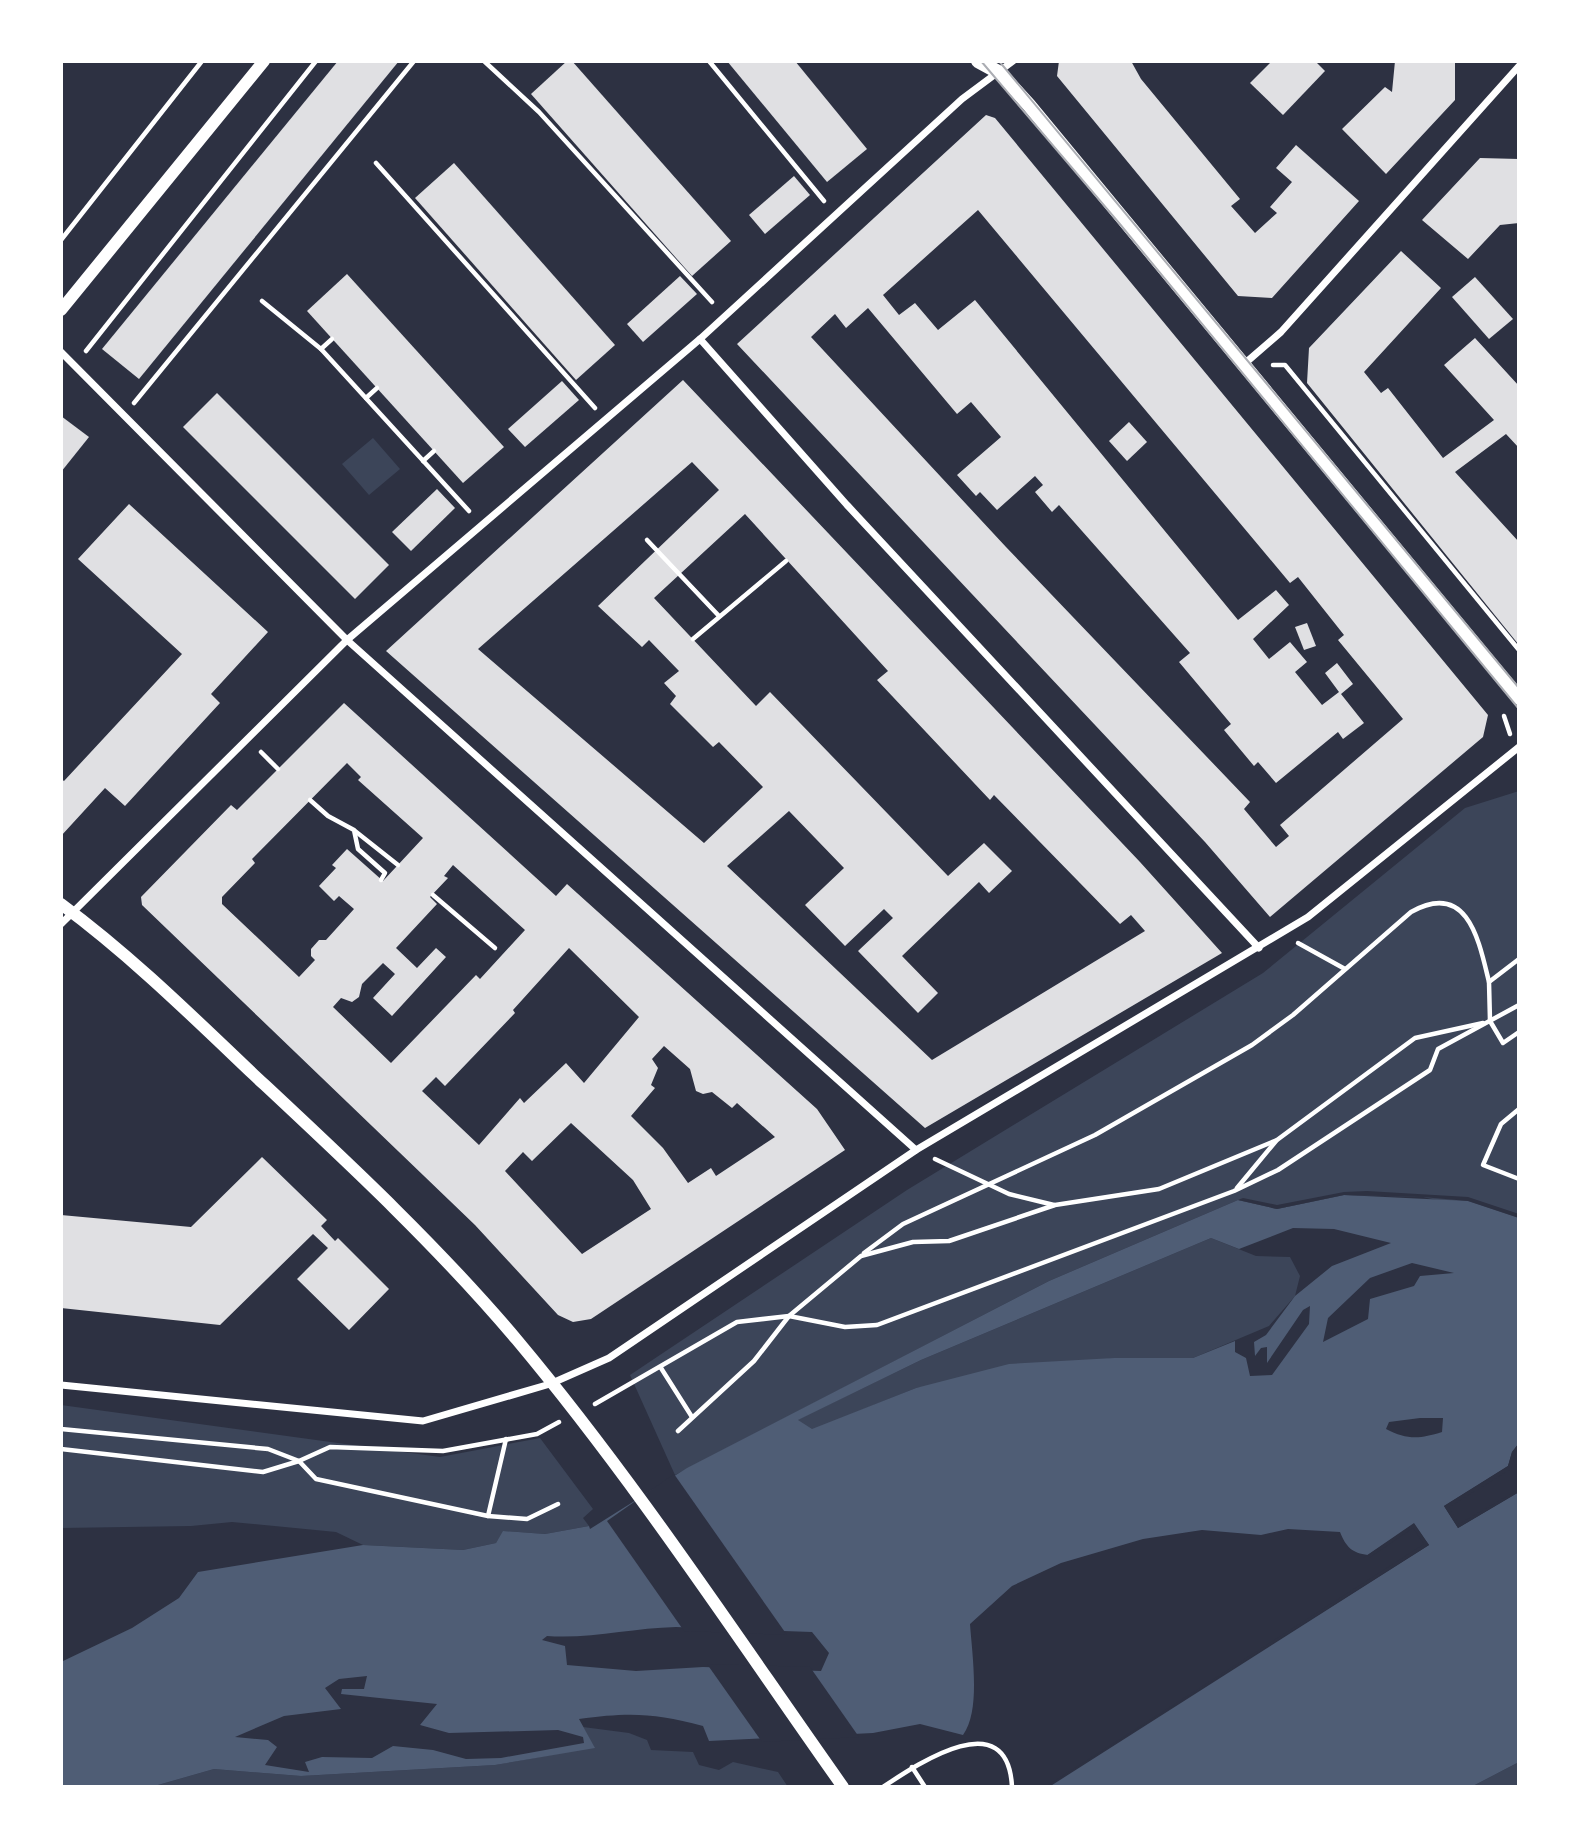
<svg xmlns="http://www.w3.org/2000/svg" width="1580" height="1848" viewBox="0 0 1580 1848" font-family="'Noto Sans',sans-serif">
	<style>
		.green { fill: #3c4559 }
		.water { fill: #4f5d75; fill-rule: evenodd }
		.pier { fill: #2d3142 }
		.building { fill: #e0e0e3; fill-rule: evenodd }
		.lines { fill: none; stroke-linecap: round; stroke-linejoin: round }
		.path { stroke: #fff; stroke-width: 4.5 }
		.minor { stroke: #fff; stroke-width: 7 }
		.tertiary { stroke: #fff; stroke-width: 12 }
		.secondary { stroke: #fff; stroke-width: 14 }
		.tram { stroke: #abadb3; stroke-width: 2 }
	</style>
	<rect width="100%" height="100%" fill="#2d3142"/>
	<!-- green -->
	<g class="green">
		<polygon points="373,438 400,469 369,495 342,464"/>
		<polygon points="1519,791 1519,1218 1423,1197 1344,1195 1277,1209 1238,1200 1049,1281 675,1475 630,1375 907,1190 1263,973 1465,808"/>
		<polygon points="1211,1238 1256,1256 1290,1257 1300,1276 1295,1296 1269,1326 1193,1358 1114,1358 916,1388 812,1430 797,1420 921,1360"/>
		<polygon points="61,1405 440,1457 540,1438 593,1509 583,1518 589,1526 545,1534 504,1531 496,1543 463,1550 363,1545 336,1532 232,1522 191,1526 61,1528"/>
		<polygon points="583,1727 629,1733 647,1740 651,1750 693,1752 699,1765 719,1770 733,1762 778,1772 788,1787 151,1787 214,1769 301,1776 495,1765 594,1747"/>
		<polygon points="1519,1762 1519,1787 1471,1787"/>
	</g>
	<!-- water -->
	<path class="water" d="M1344,1195L1468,1201L1519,1218V1443L1512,1452L1508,1466L1444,1506L1458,1528L1519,1492V1762L1471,1787H1049L1429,1545L1414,1524L1368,1555C1352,1553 1346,1547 1340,1532L1288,1529L1261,1535L1202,1530L1143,1539L1061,1563L1012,1586L970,1624C972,1654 981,1711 963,1735L920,1724L873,1733L709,1741L703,1726C655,1713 629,1712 579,1719L595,1748L495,1765L301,1776L214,1769L151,1787H61V1662L132,1628L179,1598L198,1572L363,1545L463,1550L496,1543L503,1531L545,1534L589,1526L590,1529L687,1468L1049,1281L1238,1200L1277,1209ZM1293,1228L1334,1229L1391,1243L1332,1266L1295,1296L1266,1335L1254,1342L1255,1356L1261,1348L1267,1347V1363L1303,1310L1310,1306L1309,1324L1272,1375L1250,1376L1246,1358L1235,1352V1341L1193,1358H1114L1009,1364L916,1388L812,1429L798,1420L921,1360L1211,1238L1239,1249ZM1412,1263L1454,1273L1420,1276L1414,1286L1370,1299L1368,1319L1323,1342L1328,1318L1370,1278ZM1420,1418H1443L1442,1432C1420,1439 1407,1440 1386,1429L1389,1422ZM676,1627L812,1632L829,1653L821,1671L703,1667L636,1671L567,1665L565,1646L542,1640L547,1636C591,1639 632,1628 676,1627ZM367,1676L364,1689H342L341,1694L437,1704L420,1725L449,1733L558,1730L583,1737L584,1743L501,1758L466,1759L433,1750L393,1746L372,1758L322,1757L305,1762L309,1772L265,1765L277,1747L268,1740L235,1737L284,1716L341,1709L325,1688L339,1679Z"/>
	<!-- pier -->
	<g class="pier">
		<polygon points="1367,1191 1468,1197 1519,1214 1519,1218 1468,1201 1423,1197 1344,1195 1277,1209 1238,1200 1243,1198 1277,1205 1344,1192"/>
		<polygon points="1519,1443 1511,1469 1449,1507 1459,1524 1519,1489 1519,1492 1458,1528 1444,1506 1508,1466 1512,1452"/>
		<polygon points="674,1474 787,1635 684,1631 607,1521"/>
		<polygon points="1414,1523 1429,1545 1045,1787 1424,1544 1413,1528 1369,1558 1363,1558"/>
		<polygon points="707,1664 810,1667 859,1737 762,1742"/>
	</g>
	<!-- building -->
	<g class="building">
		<polygon points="338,61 399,61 139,379 102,349"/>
		<polygon points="567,61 572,61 731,241 692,276 531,94"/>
		<polygon points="727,61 795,61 867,149 827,182"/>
		<polygon points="1059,61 1131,61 1141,79 1240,199 1231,206 1255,233 1277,213 1270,207 1292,182 1276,168 1296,145 1359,201 1272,298 1238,296 1057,76"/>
		<polygon points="1272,61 1315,61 1325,71 1283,115 1250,83"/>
		<polygon points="1395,61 1455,61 1455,100 1386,174 1342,129 1385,87 1392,92"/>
		<path d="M986,115L995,118L1488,715L1483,737L1270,917L1205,842L737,344ZM978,210L1290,583L1298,577L1344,635L1338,640L1403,719L1280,825L1289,836L1276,847L1244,809L1250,802L1006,547L811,337L835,314L846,328L868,308L957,414L971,402L1001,437L957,475L976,496L980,492L997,510L1035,476L1043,485L1035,492L1052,512L1059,505L1190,653L1179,662L1231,724L1224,730L1254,766L1258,762L1276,783L1338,732L1343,739L1364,723L1341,694L1353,684L1337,663L1325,673L1339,692L1322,705L1295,672L1307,662L1290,642L1269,659L1253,639L1289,605L1276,590L1238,620L975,300L938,330L915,303L899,315L883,295Z"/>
		<polygon points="1480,158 1519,159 1519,223 1500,225 1468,259 1422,220"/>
		<polygon points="454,163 615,345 576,380 415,198"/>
		<polygon points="794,176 810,195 765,234 749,215"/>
		<polygon points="1401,251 1441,288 1364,372 1381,393 1388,388 1443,458 1494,420 1444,365 1475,338 1519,386 1519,448 1506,434 1455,472 1519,542 1519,645 1307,383 1309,348"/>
		<polygon points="347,274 504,447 463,483 307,311"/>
		<polygon points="680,276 697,294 643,342 627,324"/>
		<polygon points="1475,277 1513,319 1489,339 1452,297"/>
		<path d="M683,380L1140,862L1222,953L925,1128L386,651ZM692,462L719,490L598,606L642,647L649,640L679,671L664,683L676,696L670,704L713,747L719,742L763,787L704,843L478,649ZM745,514L888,671L877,680L990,800L994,795L1120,924L1131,915L1145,931L932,1060L727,866L789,811L844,868L805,905L845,946L884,909L893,918L858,951L918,1013L938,993L902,956L979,882L989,893L1012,871L984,843L948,876L770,692L756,706L654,598Z"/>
		<polygon points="562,381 579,400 525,447 508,429"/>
		<polygon points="217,393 389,565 355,599 183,427"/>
		<polygon points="61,416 89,437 61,472"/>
		<polygon points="1129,422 1147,442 1127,461 1109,441"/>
		<polygon points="437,489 455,508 411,551 392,532"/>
		<polygon points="129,504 268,632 211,694 220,703 125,806 105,788 61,836 61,779 64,781 182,654 78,559"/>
		<polygon points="1307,623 1316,646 1304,650 1295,627"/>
		<path d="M344,703L556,896L567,884L817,1109L845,1150L591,1319L573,1322L558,1315L475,1225L142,905L141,897L231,805L237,810ZM347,763L361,777L358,780L423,838L383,881L347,849L332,865L336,868L319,886L334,901L339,896L354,909L326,940H319L311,949V956L315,960L299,977L222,904V897L255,863L252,859ZM453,865L525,930L480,979L476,975L391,1063L333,1007L341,998L352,1002L359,997L362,984L383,963L395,974L373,998L392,1016L446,957L436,948L417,968L396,948L437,904L430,897L448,878L444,876ZM569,948L639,1017L584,1083L566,1063L524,1103L520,1098L479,1145L422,1091L436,1077L445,1086L515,1013L513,1010ZM664,1046L690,1069L696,1091L703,1094L712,1092L732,1108L737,1103L775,1137L716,1176L711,1168L688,1183L663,1148L631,1116L655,1088L651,1085L658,1068L652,1059ZM571,1123L633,1180L651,1209L582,1254L505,1171L523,1152L532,1161Z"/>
		<polygon points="262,1157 327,1220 321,1226 335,1241 338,1238 389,1289 349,1330 297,1279 328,1248 313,1234 220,1325 61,1308 61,1215 191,1227"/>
	</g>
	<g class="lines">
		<!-- path -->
		<g class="path">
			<polyline points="484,61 539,112 712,302"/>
			<polyline points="709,61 824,201"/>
			<polyline points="376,163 595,408"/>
			<polyline points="61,240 202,61"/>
			<polyline points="262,301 321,349 469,511"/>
			<polyline points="321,349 332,339"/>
			<polyline points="86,351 316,61"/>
			<polyline points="1273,365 1285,365 1519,650"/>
			<polyline points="366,398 377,388"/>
			<polyline points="134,403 414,61"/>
			<polyline points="423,461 434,451"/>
			<polyline points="647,540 719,616"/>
			<polyline points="693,639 786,561"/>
			<polyline points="1504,716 1510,734"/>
			<polyline points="261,752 278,769"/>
			<polyline points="310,800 328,816 354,830 358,849 385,873 381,880"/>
			<polyline points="355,831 398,865"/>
			<polyline points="433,895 495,948"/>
			<polyline points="1298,943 1345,969"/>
			<polyline points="1519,959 1489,982 1490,1021 1503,1043 1519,1032"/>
			<polyline points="1519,1109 1501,1124 1483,1165 1519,1179"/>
			<polyline points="935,1159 1009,1194 1054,1205"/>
			<polyline points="1237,1188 1276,1141"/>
			<path d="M864,1253L903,1224L1095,1135L1252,1045L1293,1015L1411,912C1468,880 1479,941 1489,982"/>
			<polyline points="661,1368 692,1417"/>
			<polyline points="595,1404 737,1322 789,1316 845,1327 877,1325 1234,1191 1278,1170 1430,1070 1438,1049 1519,1005"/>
			<polyline points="61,1429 268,1449 299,1461 316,1479 488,1516 527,1519 558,1504"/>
			<polyline points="678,1431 754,1361 789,1316 861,1256 913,1242 949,1241 1055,1205 1159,1189 1277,1140 1415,1038 1483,1023"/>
			<polyline points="61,1449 263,1472 299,1461 330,1447 443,1451 537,1434 559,1422"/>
			<polyline points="488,1516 506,1439"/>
			<polyline points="912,1767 925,1787"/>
			<path d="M883,1787C919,1763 1008,1703 1012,1787"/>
		</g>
		<!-- minor -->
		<g class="minor">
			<polyline points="700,339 847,505 1259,948"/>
			<polyline points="61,352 347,640 916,1150"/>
			<polyline points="1243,365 1281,332 1519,66"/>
			<polyline points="61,924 347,640 700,339 962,99 1013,61"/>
			<polyline points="61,1385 423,1421 550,1384 609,1358 916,1150 1308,917 1519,747"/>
		</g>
		<!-- tertiary -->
		<g class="tertiary">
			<polyline points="61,310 264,61"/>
			<path d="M61,904C130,955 191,1015 253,1074C344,1159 436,1244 517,1340C635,1481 737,1637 843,1787"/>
		</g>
		<!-- secondary -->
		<polyline class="secondary" points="978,61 1000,73 1029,105 1519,698"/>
		<!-- tram -->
		<g class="tram">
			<polyline points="981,61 1119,223 1519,709"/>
			<polyline points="999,61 1519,688"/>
		</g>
	</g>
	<!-- border -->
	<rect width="1580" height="1848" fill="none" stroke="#ffffff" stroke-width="126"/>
</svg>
